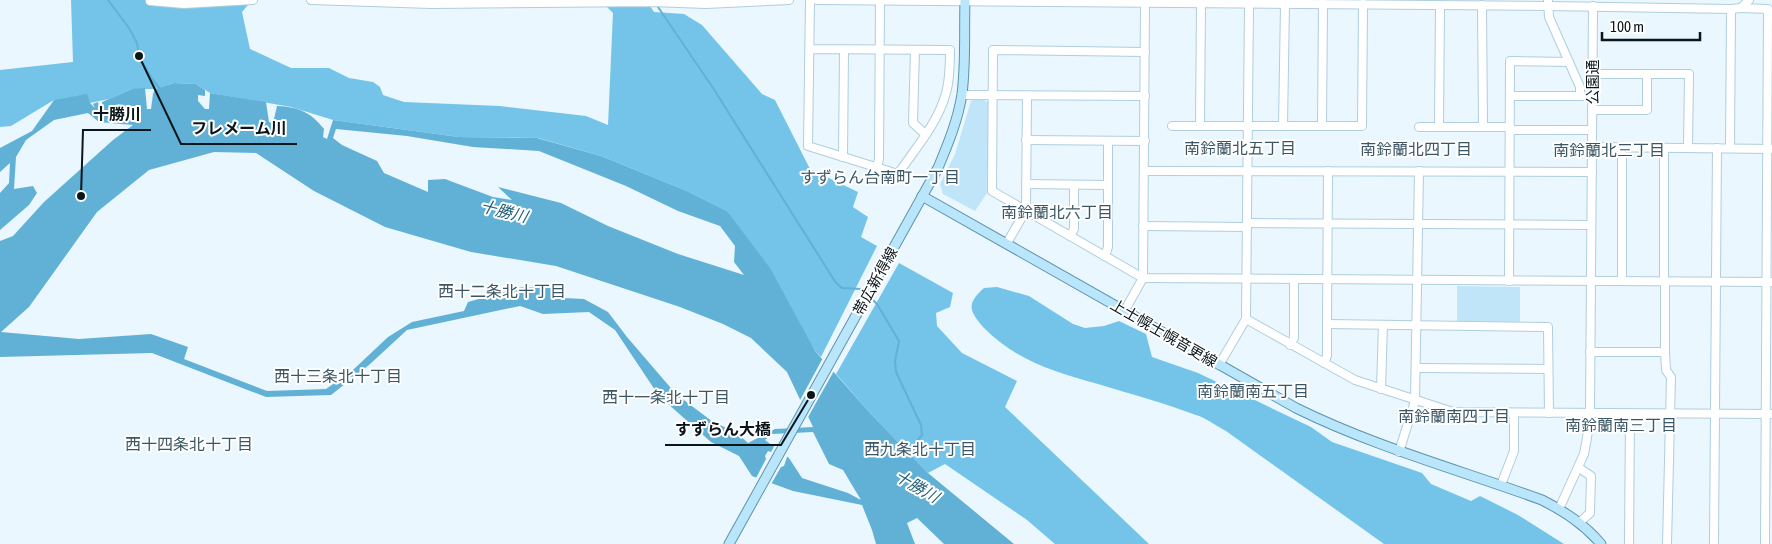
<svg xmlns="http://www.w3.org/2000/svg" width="1772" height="544" viewBox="0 0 1772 544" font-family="'Asap Condensed','Noto Sans JP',sans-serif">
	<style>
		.green { fill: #c1e5f8 }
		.forest { fill: #74c4ea }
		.water { fill: #61b1d6; fill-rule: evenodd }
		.pier { fill: #eaf7fe }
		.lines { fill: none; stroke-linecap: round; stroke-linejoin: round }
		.stream { stroke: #61b1d6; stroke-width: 2 }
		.minor-casing { stroke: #afcede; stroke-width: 10 }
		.major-casing { stroke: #5e92ab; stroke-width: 11 }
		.minor { stroke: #fff; stroke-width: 8 }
		.major { stroke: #b9e6fb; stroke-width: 9 }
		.labels { text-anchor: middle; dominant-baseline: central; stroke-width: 4; stroke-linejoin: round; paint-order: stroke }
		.street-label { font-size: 15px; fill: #0b161c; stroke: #fff }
		.neighbourhood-label { font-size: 16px; fill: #3b5765; stroke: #fff }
		.water-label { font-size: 16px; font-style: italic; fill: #22607a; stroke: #fff }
		.leader { fill: none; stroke: #0b161c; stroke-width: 2 }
		.callout-dot { fill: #0b161c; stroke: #fff; stroke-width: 2 }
		.callout-label { font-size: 16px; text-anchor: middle; font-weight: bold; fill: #0b161c; stroke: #fff; stroke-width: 4; stroke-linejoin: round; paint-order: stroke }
	</style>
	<rect width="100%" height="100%" fill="#eaf7fe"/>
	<!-- green -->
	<g class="green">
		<polygon points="974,100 984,100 989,103 987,193 975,211 943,194 940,184 955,154 971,101"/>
		<polygon points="1457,286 1520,287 1520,322 1457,321"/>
	</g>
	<!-- forest -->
	<g class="forest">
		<polygon points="71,0 252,0 242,12 250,49 291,68 329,68 349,78 373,82 380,87 383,95 404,102 500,106 586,116 608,125 613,13 600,0 646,0 654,12 684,14 702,25 762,94 775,100 810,169 858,192 853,207 868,217 861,237 877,246 821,357 815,351 727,211 687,191 601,156 538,138 459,137 333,120 291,107 210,93 196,84 174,83 155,89 132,89 109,99 90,103 54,100 11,126 0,127 0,70 73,62"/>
		<polygon points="899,263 953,293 950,307 936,313 937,326 962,353 1017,381 1005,407 1149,544 1055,544 1027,520 945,464 928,473 871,414 836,374"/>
		<path d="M997,287L1029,296L1073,324L1085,328L1104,326L1119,321L1146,334L1152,357L1198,373L1311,427L1332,442L1422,473L1431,484L1471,501L1480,496L1518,515L1564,544H1384L1226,431C1216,426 1206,418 1196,415C1164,403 1131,394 1098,384C1055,372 1017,361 984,328C969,311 966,304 984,288Z"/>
	</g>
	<!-- water -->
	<path class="water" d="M174,83L196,84L205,90V96L198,95V101L205,109H209L210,93L266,102L269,122L273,123L277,106C298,107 311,112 324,129L323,137L327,139L333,120L459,137L537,138L601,156L687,191L727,211L770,268L815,351L871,414L928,473L1014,544H944L917,518L907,523L915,544H876L872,530L862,505L793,491L752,476L739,456L711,442L659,396L615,330L589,312L543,314L520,306L407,330L369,365L331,395L266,397L152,353L0,357V241L13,236L44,202L113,140L133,125L99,122L88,113L54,120L26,140L16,157L14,189L33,186L37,193L29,205L0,230V193L9,183L10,163L0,172V148L32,131L54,100L87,94L90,103L95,108L93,104L98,102L100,110H103L102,102L132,89L145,88L147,109H151L153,94L155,89ZM336,129L407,136L473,147L539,151L626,186L678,211L720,226L735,246L734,262L744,275L678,254L608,226L561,203L498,187L512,200L493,197L445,179L428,180V192L384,173L377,161L342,145L333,138ZM214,152L256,153L314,191L385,227L471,252L556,266L680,307L723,324L751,338L787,372L813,427L775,429L748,443L736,432L713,422L676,394L627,337L608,312L584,299L564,298L552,288L522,287L468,302L464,311L412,322L388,337L354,369L326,389L267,391L184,359L188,347L151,334L79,339L1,332L29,307L97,212L149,170ZM813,432L829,464L843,470L861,500L848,493L802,478L789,458L765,440L772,434Z"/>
	<!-- pier -->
	<g class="pier">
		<polygon points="824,356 835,369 807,419 799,402"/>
		<polygon points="775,445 788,454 784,466 781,467 770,486 755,480 766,459 765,456 768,451 771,452"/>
	</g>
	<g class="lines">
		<!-- stream -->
		<g class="stream">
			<polyline points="108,0 129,28 137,43 139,56 152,79 161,90"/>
			<polyline points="656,4 713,88 836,283 842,288 861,289 866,293"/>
			<polyline points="869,296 877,304 899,341 895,361 896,372 921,425 922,435 907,453"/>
		</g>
		<defs>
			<g id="minor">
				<polyline points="311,0 431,4 652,2 706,4 789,0"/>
				<polyline points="817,0 1548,6 1731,9 1741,8 1749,0"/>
				<polyline points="1548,0 1549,17 1580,87 1580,96"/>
				<polyline points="150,1 184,4 253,0"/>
				<polyline points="1482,5 1483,126"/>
				<polyline points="1741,8 1768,9 1765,544"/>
				<path d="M810,49L950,50C950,64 950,79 946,93C938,123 915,149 898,174L808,146L810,0"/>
				<polyline points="915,50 913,123 925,134"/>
				<polyline points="1145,52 993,50 992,191 1143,278 1772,282"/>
				<polyline points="1592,74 1689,74 1688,148"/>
				<polyline points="962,95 1145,96"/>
				<polyline points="1510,96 1583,96"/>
				<polyline points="1592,110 1647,110 1647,74"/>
				<polyline points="1172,126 1362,126 1363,4"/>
				<polyline points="1200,126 1201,3"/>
				<polyline points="1283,126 1285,4"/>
				<polyline points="1322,126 1323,4"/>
				<polyline points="1439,126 1440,5"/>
				<polyline points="1419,127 1510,127"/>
				<polyline points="1510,130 1592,130"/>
				<polyline points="1026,140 1145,141"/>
				<polyline points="1592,147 1772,149"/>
				<polyline points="1730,148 1731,9"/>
				<polyline points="843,157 844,50"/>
				<polyline points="877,167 879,159 880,0"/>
				<polyline points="1145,171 1592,172"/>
				<polyline points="1026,184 1108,185"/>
				<polyline points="1247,223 1591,225"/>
				<polyline points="1143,226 1247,227"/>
				<polyline points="1070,236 1074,229 1074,185"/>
				<polyline points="1007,243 1026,210 1027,96"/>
				<polyline points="1105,256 1108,247 1108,141"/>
				<polyline points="1509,281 1510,61 1569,62"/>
				<polyline points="1622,281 1622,147"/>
				<polyline points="1664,281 1664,148"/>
				<polyline points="1665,281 1665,352"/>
				<polyline points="1125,310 1143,278 1145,3"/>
				<polyline points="1246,319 1355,380 1453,412 1772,414"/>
				<polyline points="1327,324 1548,327 1549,413"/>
				<polyline points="1290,345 1294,338 1294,279"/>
				<polyline points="1590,352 1665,352 1666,370 1671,377 1667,544"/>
				<polyline points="1324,363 1327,356 1327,324 1328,171"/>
				<polyline points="1219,365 1246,319 1249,4"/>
				<polyline points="1417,368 1548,369"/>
				<polyline points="1381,389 1383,325"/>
				<polyline points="1399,452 1415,401 1419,171"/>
				<polyline points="1579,468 1591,476 1590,513 1580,522"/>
				<polyline points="1501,485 1514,451 1514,413"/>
				<polyline points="1559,509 1584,454 1587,438 1590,412 1593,6"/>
				<polyline points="1629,544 1630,413"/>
				<polyline points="1714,544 1717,148"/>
			</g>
			<g id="major">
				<path d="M922,196L1296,408C1375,447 1460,470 1542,500C1565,512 1584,524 1601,544"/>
				<path d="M729,544L938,168C948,144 958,120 962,94C966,63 964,31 965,0"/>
			</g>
		</defs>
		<!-- minor casing -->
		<use href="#minor" class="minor-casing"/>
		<!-- major casing -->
		<use href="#major" class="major-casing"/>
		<!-- minor -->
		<use href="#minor" class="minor"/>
		<!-- major -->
		<use href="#major" class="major"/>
	</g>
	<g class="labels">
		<!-- street labels -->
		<g class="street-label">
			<text transform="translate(1592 82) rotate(-90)">公園通</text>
			<text transform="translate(875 281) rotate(-61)">帯広新得線</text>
			<text transform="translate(1164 333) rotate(30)">上士幌士幌音更線</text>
		</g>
		<!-- neighbourhood labels -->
		<g class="neighbourhood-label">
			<text x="1240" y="148">南鈴蘭北五丁目</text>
			<text x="1416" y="149">南鈴蘭北四丁目</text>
			<text x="1609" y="150">南鈴蘭北三丁目</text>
			<text x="880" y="177">すずらん台南町一丁目</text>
			<text x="1057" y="212">南鈴蘭北六丁目</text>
			<text x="502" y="291">西十二条北十丁目</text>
			<text x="338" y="376">西十三条北十丁目</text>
			<text x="1253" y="391">南鈴蘭南五丁目</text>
			<text x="666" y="397">西十一条北十丁目</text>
			<text x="1454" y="416">南鈴蘭南四丁目</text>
			<text x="1621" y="425">南鈴蘭南三丁目</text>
			<text x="189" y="444">西十四条北十丁目</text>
			<text x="920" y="449">西九条北十丁目</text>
		</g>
		<!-- water labels -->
		<g class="water-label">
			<text transform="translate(504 211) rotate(14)">十勝川</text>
			<text transform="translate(917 486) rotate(30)">十勝川</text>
		</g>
	</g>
	<!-- callouts -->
	<path class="leader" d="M81 196L83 130H151M139 56L181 144H297M811 395L781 445H665"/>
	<g class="callout-dot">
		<circle cx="81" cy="196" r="5"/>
		<circle cx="139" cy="56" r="5"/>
		<circle cx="811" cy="395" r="5"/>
	</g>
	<g class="callout-label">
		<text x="117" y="120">十勝川</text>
		<text x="239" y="134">フレメーム川</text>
		<text x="723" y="435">すずらん大橋</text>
	</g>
	<!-- scale -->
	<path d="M1602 32v8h98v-8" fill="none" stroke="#0b161c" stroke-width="2.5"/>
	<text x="1610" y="32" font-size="15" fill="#0b161c" stroke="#ffffff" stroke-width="4" paint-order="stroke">100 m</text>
</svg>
